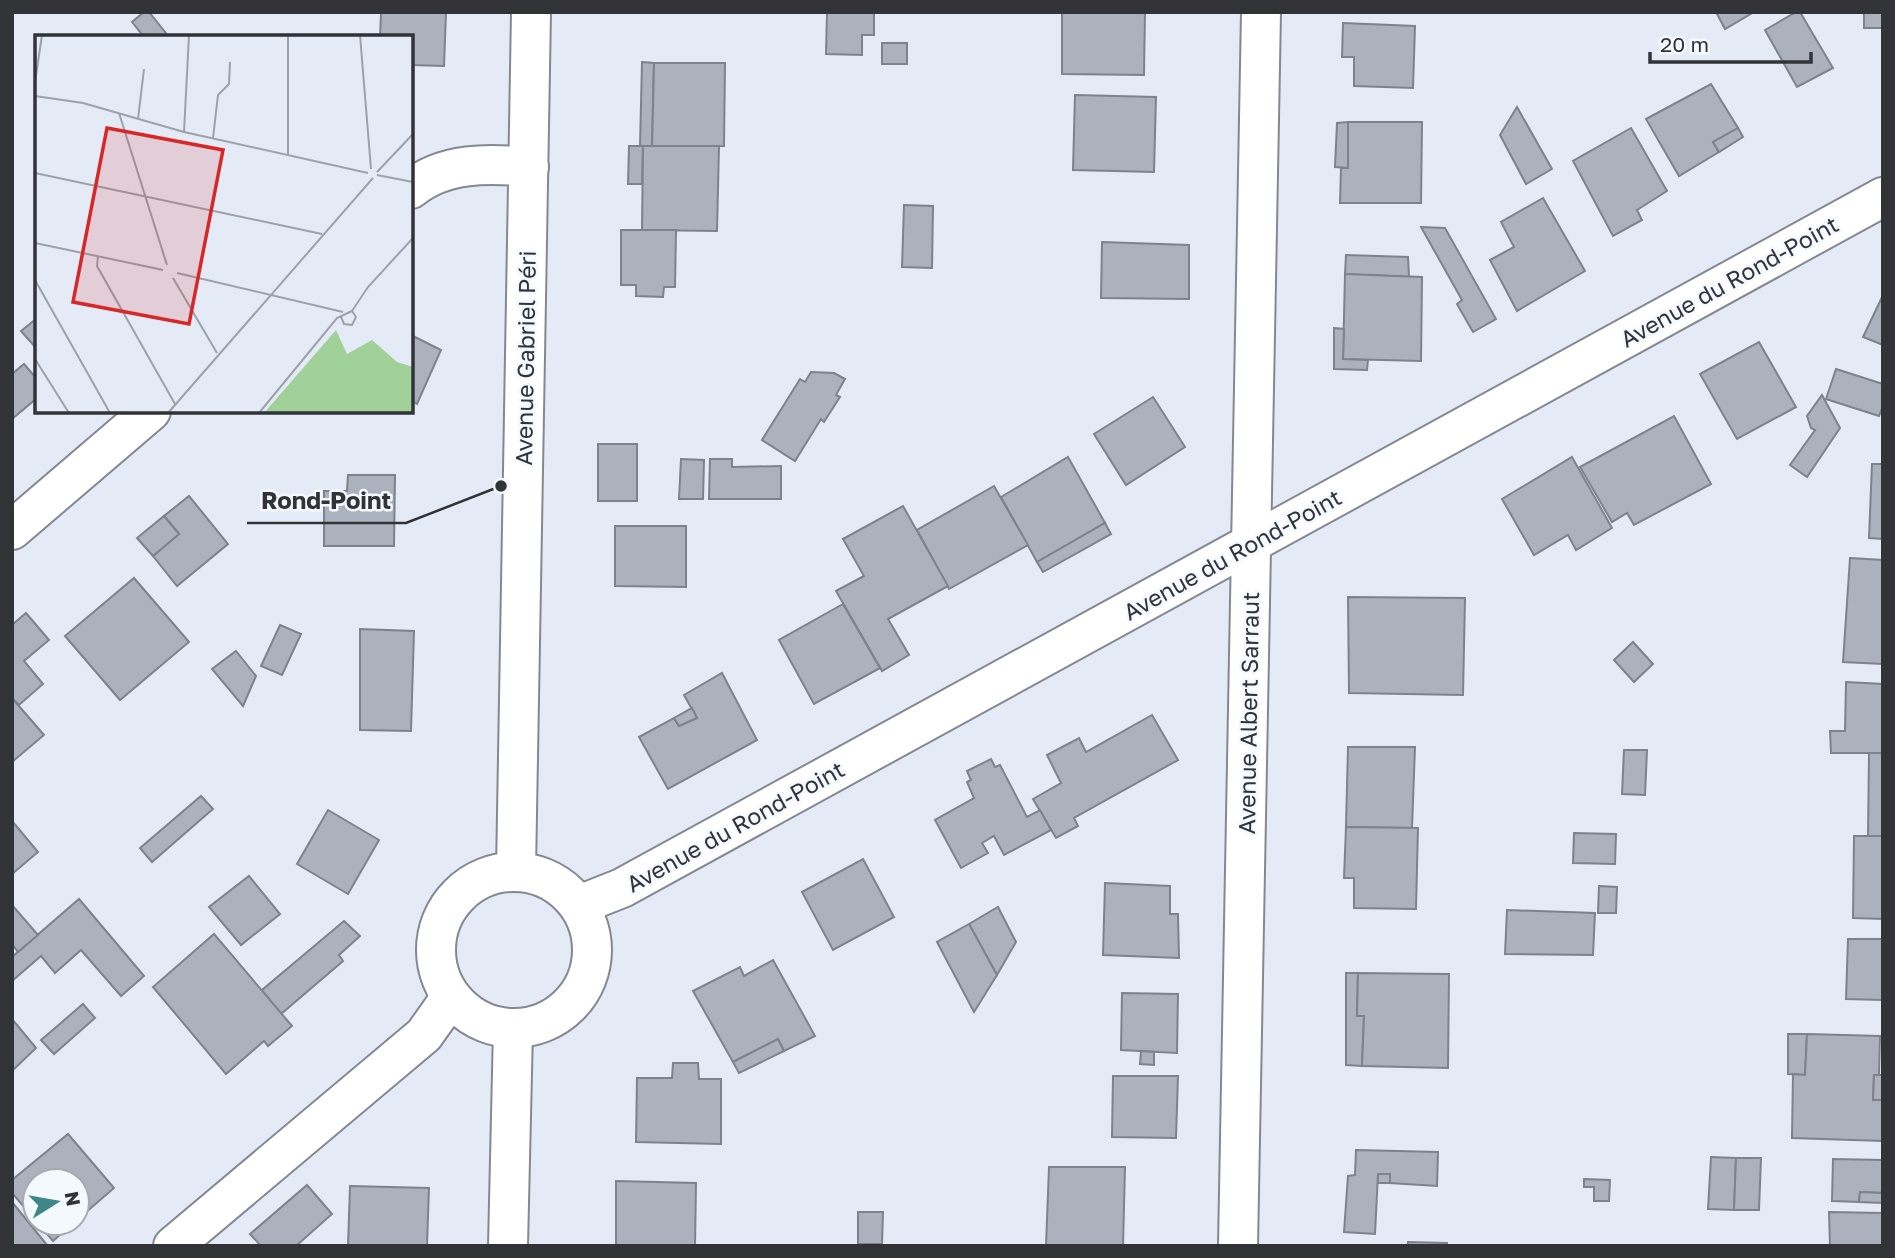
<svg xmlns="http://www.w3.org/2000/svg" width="1895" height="1258" viewBox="0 0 1895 1258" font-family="'Golos Text',sans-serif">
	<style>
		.building { fill: #acb2bd; stroke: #7d828c; stroke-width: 2 }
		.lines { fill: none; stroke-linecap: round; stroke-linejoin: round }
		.street-casing { stroke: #838892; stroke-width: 42 }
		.street { stroke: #fff; stroke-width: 38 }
		.labels { text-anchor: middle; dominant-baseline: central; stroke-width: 5; stroke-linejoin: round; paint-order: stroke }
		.street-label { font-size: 23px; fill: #313337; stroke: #f4f8ff }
		.inset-road { fill: none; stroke: #9da1aa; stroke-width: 2 }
		.view { fill: #d62828; fill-opacity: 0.15; stroke: #d62828; stroke-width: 3.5 }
		.inset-edge { fill: none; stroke: #313337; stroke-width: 3.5 }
		.leader { fill: none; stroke: #313337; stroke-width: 2.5 }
		.callout-dot { fill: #313337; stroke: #f4f8ff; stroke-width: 2.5 }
		.callout-label { font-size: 24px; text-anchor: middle; font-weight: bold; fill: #313337; stroke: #f4f8ff; stroke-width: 5; stroke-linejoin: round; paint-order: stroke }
	</style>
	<rect width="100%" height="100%" fill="#e5ebf6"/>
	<!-- building -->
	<g class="building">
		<polygon points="144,12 149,12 169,37 144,37 132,22"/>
		<polygon points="369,12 446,13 444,66 411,65 411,37 380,37 381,13"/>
		<polygon points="827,12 874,12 874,35 862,35 862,55 826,54"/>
		<polygon points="1062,12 1145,12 1144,75 1062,74"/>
		<polygon points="1716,12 1754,12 1725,29"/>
		<polygon points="1796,12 1800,12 1833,68 1797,87 1765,30"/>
		<rect x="1864" y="12" width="19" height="16"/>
		<polygon points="1343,23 1415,26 1413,88 1354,86 1354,57 1342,57"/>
		<rect x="882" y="43" width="25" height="21"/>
		<polygon points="642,62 654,63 652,147 640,146"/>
		<polygon points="654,63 725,63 724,146 652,147"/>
		<polygon points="1711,84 1738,128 1713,142 1719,152 1679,176 1646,119"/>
		<polygon points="1075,95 1156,97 1154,172 1073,170"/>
		<polygon points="1517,107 1552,169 1526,184 1500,135"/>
		<polygon points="1348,122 1348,168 1335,167 1337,123"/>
		<polygon points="1348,122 1422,122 1421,203 1340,203 1341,168 1348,168"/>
		<polygon points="1631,128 1667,191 1637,210 1642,220 1613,236 1573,161"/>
		<polygon points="1738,128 1743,137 1719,152 1713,142"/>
		<polygon points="629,146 643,146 642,184 628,184"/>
		<polygon points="643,146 719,146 717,231 642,230"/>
		<polygon points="1543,198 1585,271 1517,311 1490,260 1514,247 1501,222"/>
		<polygon points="904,205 933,206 932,268 902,267"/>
		<polygon points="1421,227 1445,228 1496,319 1473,332 1457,304 1462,300"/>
		<polygon points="621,230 676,230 675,287 664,287 663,297 636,296 636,285 621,285"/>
		<polygon points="1102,242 1189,245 1189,299 1101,298"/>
		<polygon points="1346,255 1408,257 1409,277 1345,274"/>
		<polygon points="1345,274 1422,277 1421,361 1343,359"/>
		<polygon points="1883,295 1883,345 1863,337"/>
		<polygon points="37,318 37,349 21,331"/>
		<polygon points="1334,328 1344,329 1343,359 1368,360 1367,370 1334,369"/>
		<polygon points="411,335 441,350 417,404 411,401"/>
		<polygon points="1759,342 1796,407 1737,439 1700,374"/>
		<polygon points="24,364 37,379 37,398 12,419 12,374"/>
		<polygon points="1836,369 1883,384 1883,406 1879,416 1826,399"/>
		<polygon points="811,372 834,373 845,379 836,395 840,397 824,422 821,419 795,461 762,440 800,379 805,382"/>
		<polygon points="1822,395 1840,428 1807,477 1790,465 1815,430 1811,428 1807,416"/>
		<polygon points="1153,397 1185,447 1126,485 1094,434"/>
		<polygon points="1674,416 1711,484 1634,525 1627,513 1612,522 1580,467"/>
		<rect x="598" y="444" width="39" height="57"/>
		<polygon points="1068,457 1105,523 1037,562 1001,497"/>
		<polygon points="1572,457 1612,528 1576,550 1568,535 1534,555 1502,499"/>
		<polygon points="681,459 704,460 703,499 679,499"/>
		<polygon points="710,459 732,459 732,467 781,466 781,499 709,499"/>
		<polygon points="1872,464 1883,464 1883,539 1869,538"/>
		<polygon points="348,475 395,475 394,546 324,546 324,491 347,491"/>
		<polygon points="994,486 1028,545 949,589 917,530"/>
		<polygon points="189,496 228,544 177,586 153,556 179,534 164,516"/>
		<polygon points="903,506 948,586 888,619 909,655 882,671 836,591 864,576 843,539"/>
		<polygon points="164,516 179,534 153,556 137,538"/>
		<polygon points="1105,523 1111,534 1043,572 1037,562"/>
		<polygon points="615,526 686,526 686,587 615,586"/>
		<polygon points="1850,558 1883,560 1883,664 1843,662"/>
		<polygon points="134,578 189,642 120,700 65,636"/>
		<polygon points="1348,597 1465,598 1463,695 1349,693"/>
		<polygon points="843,604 880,668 814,704 779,640"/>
		<polygon points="26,613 49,640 24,661 43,684 19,705 12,698 12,625"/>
		<polygon points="280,625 301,634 282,675 261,666"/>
		<polygon points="360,629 414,631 411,731 360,730"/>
		<polygon points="1633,642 1653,664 1634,682 1614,660"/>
		<polygon points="236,651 256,676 243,706 212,669"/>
		<polygon points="722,673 757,740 668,789 639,737 674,718 679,726 697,718 684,695"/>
		<polygon points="1846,682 1883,684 1883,753 1831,753 1830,731 1845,731"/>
		<polygon points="12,698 44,735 12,762"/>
		<polygon points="692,708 697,718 679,726 674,718"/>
		<polygon points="1152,715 1178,760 1074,818 1078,826 1056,838 1033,799 1061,783 1047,755 1079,738 1086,752"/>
		<polygon points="1348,747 1415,747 1412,828 1346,827"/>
		<polygon points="1624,750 1647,750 1645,795 1622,794"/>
		<polygon points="1869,753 1883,753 1883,836 1868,836"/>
		<polygon points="991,759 995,767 1000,765 1027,817 1040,810 1051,830 1004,855 994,836 982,843 988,853 961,868 935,820 974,798 967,782 971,780 967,771"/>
		<polygon points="201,796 213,809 152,862 140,848"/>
		<polygon points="328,810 379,840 348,894 297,864"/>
		<polygon points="12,821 38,852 12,874"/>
		<polygon points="1346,827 1418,828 1416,909 1354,908 1354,878 1344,878"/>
		<polygon points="1574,833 1616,834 1615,864 1573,863"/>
		<polygon points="1854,836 1883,836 1883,919 1853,918"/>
		<polygon points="863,859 894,917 833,950 802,892"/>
		<polygon points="249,876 280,914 241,945 209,907"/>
		<polygon points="1105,883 1170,886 1170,914 1178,914 1179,958 1103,955"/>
		<polygon points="1599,886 1617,887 1616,913 1598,913"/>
		<polygon points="79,899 144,976 121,996 81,950 55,973 41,956 12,981 12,957"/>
		<polygon points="12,905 38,935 18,952 12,944"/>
		<polygon points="998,907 1016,942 997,975 969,924"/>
		<polygon points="1507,910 1595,913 1593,955 1505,954"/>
		<polygon points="344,921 360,936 339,955 343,961 281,1014 262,990"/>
		<polygon points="969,924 997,975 974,1012 937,942"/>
		<polygon points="214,934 292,1026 268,1046 264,1041 226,1074 153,987"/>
		<polygon points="1848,939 1883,939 1883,1000 1846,999"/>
		<polygon points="773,960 815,1036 784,1051 778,1039 733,1062 693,991 740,967 744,976"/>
		<polygon points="1346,973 1358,973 1357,1016 1364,1016 1362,1066 1346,1065"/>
		<polygon points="1358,973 1449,974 1448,1068 1362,1066 1364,1016 1357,1016"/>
		<polygon points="1122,993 1178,994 1177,1053 1121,1050"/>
		<polygon points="83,1004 95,1018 54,1054 41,1040"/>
		<polygon points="12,1019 36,1048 13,1070 12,1069"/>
		<polygon points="1788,1034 1807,1034 1805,1075 1788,1074"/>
		<polygon points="1807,1034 1880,1036 1879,1075 1874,1075 1873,1100 1883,1100 1883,1141 1792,1138 1793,1074 1805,1075"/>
		<polygon points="778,1039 784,1051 739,1073 733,1062"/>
		<polygon points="1141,1051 1154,1052 1154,1065 1140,1064"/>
		<polygon points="673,1063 698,1063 699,1079 721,1079 721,1144 636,1142 637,1078 672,1078"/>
		<polygon points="1874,1075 1883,1075 1883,1100 1873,1100"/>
		<polygon points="1113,1076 1178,1076 1176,1138 1112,1137"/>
		<polygon points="68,1134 114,1188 77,1220 77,1181 35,1181 35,1220 12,1193 12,1180"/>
		<polygon points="1356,1150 1438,1152 1437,1186 1390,1183 1390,1174 1378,1174 1375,1234 1344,1232 1348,1176 1355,1175"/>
		<polygon points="1711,1157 1736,1158 1734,1210 1708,1209"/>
		<polygon points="1736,1158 1761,1158 1759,1210 1734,1210"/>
		<polygon points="1833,1159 1883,1160 1883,1193 1860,1192 1859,1202 1832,1201"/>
		<polygon points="1049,1167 1125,1167 1123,1246 1046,1246"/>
		<rect x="1378" y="1174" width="12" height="9"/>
		<polygon points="1584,1179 1610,1180 1609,1201 1594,1201 1594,1187 1584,1187"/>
		<polygon points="616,1181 696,1183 695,1246 616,1246"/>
		<polygon points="307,1185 332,1214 296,1246 261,1246 250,1234"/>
		<polygon points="350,1186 429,1188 427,1246 348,1246"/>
		<polygon points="1860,1192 1883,1193 1883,1203 1859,1202"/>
		<polygon points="12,1202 47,1245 45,1246 12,1246"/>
		<polygon points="858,1212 883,1212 882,1244 858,1244"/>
		<polygon points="1829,1212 1883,1213 1883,1246 1830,1246"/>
		<polygon points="38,1223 73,1223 53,1241"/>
		<polygon points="1408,1242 1447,1243 1447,1246 1408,1246"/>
	</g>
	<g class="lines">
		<defs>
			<g id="street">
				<path d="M411,189C444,162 489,163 529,167"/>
				<polyline points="12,530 151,411"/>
				<polyline points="516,871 531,12"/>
				<circle cx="514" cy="950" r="78"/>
				<polyline points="579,905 622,888 1883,197"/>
				<polyline points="173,1246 424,1035 451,997"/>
				<polyline points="508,1246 513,1029"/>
				<polyline points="1238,1246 1261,12"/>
			</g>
		</defs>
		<!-- street casing -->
		<use href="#street" class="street-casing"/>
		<!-- street -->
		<use href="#street" class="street"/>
	</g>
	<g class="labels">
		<!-- street labels -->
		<g class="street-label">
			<text transform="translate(1729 281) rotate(-29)">Avenue du Rond-Point</text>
			<text transform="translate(525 358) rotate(-89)">Avenue Gabriel Péri</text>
			<text transform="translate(1232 554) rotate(-29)">Avenue du Rond-Point</text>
			<text transform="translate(1248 713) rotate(-89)">Avenue Albert Sarraut</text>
			<text transform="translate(735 826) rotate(-29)">Avenue du Rond-Point</text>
		</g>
	</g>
	<!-- overview -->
	<g transform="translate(35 35)">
		<rect width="378" height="378" fill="#e5ebf6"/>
		<path d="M301,295L312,319L337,305L362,327L378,332V378H229Z" fill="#9fd199"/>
		<path class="inset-road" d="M325,0L336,134M253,1V120M0,47L7,0M0,61L48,68L149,97L333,138M84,78L132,230M103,84L109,34M149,97L154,0M178,103L183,60L194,49L195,27M342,137L378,99M0,138L287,199M342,140L378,147M0,208L128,235M63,221L62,231L140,369M142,238L308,277M138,243L182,318M0,245L75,378M317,276L333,252L378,203M306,282L309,289L317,290L321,282L317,276M0,324L34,378M133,378L338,143M224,378L302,283L317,276"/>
		<path class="view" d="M72,93L188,115L154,289L38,267Z"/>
		<rect width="378" height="378" class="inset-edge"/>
	</g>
	<!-- callouts -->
	<path class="leader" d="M501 486L406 523H247"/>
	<circle class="callout-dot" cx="501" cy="486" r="7"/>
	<g class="callout-label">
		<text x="326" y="509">Rond-Point</text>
	</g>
	<!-- border -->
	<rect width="1895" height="1258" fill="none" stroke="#313337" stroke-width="28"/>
	<!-- north arrow -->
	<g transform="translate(56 1202) rotate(79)"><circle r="33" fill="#f4f8ff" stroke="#a6a9af" stroke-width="2"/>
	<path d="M0-5L12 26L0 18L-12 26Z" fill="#3e8688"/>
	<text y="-10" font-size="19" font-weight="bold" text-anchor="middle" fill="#313337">N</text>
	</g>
	<!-- scale -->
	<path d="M1650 52v10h161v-10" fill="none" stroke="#313337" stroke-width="3.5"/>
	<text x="1660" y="52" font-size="21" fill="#313337" stroke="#f4f8ff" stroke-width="5" paint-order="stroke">20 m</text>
</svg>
